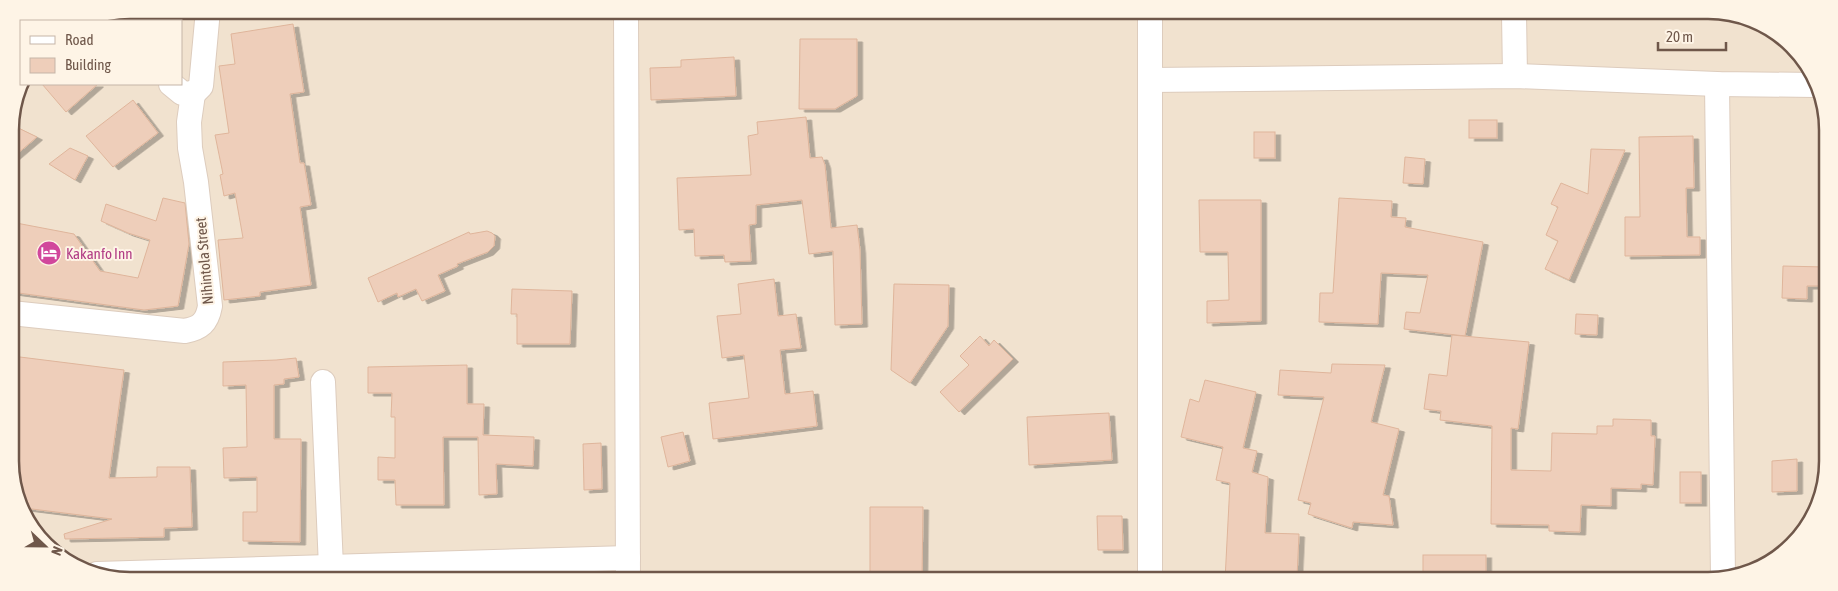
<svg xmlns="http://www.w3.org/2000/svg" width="1838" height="591" viewBox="0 0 1838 591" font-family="'Asap Condensed',sans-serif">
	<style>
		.residential { fill: #f1e2cf }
		.building { fill: #eeceba; stroke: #dfb59b; filter: url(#shadow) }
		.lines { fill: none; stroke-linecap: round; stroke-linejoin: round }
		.minor-casing { stroke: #ddccbd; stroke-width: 26 }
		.minor { stroke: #fff; stroke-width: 24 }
		.labels { text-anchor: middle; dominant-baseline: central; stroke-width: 4; stroke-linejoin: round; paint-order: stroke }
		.hotel-label { font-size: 15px; fill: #b23c85; stroke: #fef4e6; text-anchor: start }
		.street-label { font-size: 15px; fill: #6f574a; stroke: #fef4e6 }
		.rim { fill: none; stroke: #6f574a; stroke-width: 2.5 }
	</style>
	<defs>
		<filter id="shadow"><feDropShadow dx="5.5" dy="3" stdDeviation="0" flood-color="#0004"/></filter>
	</defs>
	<rect width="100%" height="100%" fill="#faf0e0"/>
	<!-- residential -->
	<polygon class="residential" points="129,10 1740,14 1798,50 1826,106 1824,493 1781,556 1716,581 98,577 40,541 12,485 10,122 21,80 21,84 181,84 181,21 81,21 84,19"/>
	<!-- building -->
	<g class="building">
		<polygon points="293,24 304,92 290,94 300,163 304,163 311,205 300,207 311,285 260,292 260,296 224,300 218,240 243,238 235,193 224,196 220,175 223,174 215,135 229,133 219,66 235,64 231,34"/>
		<polygon points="800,39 857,39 857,96 835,109 799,109"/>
		<polygon points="734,57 736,96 651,100 650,68 681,67 681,60"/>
		<polygon points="42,84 98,84 66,112"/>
		<polygon points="133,100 158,133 113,167 86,136"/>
		<polygon points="806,117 810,158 822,157 825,165 831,228 857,225 860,250 862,324 835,325 833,251 809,254 802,200 756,205 756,224 749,225 751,261 725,262 724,255 695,256 694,229 679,230 677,178 751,175 748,136 758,134 757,122"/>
		<rect x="1469" y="120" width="28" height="18"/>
		<polygon points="10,124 37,137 10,160"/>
		<rect x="1254" y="132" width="21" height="26"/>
		<polygon points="1693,136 1694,188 1686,188 1687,237 1700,237 1700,255 1625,256 1625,217 1640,217 1639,137"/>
		<polygon points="70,148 88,156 75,180 49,164"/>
		<polygon points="1591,149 1625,150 1569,280 1545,269 1558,241 1546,235 1558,207 1551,204 1561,183 1588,194"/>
		<polygon points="1405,157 1425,159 1423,184 1403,183"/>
		<polygon points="163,198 185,203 189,244 178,306 144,310 11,292 11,222 74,234 100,271 138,278 150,240 128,233 101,221 106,204 156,221"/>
		<polygon points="1339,198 1392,201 1391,217 1406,218 1405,227 1483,242 1465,336 1404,329 1406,312 1420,313 1428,275 1381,273 1378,324 1319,322 1320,293 1333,293"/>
		<polygon points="1199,200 1261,200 1261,321 1207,323 1207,301 1229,300 1228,252 1200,252"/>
		<polygon points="487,231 492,233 495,236 494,246 488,252 457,264 458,266 438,275 445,291 422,301 416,289 398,297 397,293 378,302 368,278 469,232 470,234"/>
		<polygon points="1783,266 1825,267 1825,286 1807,286 1807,299 1782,298"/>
		<polygon points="774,279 778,316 796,314 801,348 780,350 785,394 813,391 817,426 713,439 709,403 749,398 744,355 722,358 717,316 741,314 738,284"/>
		<polygon points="894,284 949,285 948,326 910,383 891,370"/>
		<polygon points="512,289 572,291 570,344 517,344 517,314 511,314"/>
		<polygon points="1576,314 1598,315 1597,335 1575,334"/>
		<polygon points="1452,335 1529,342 1518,429 1511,428 1511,470 1551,471 1552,433 1597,434 1597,426 1613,426 1613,419 1651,420 1651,436 1655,436 1653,485 1641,484 1641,489 1611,488 1611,506 1581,505 1580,532 1549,531 1549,525 1491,524 1492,426 1440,420 1441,411 1424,409 1429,374 1447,376"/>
		<polygon points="980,336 989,346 994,340 1013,359 959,412 940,392 969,365 960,356"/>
		<polygon points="12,356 124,370 109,478 157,477 157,467 190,467 192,527 164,528 164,537 65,539 64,534 112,519 24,508 12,485"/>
		<polygon points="296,358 299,377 284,379 284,384 274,385 274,439 301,439 300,542 243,541 243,512 257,512 257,477 224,478 223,448 247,447 246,385 223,386 223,362 276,360"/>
		<polygon points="1332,364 1385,365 1371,422 1399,429 1383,495 1389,496 1393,525 1353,522 1352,528 1308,514 1311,503 1298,500 1324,397 1278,395 1280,370 1331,373"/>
		<polygon points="467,365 467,404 484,404 483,435 534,437 533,466 496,464 497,494 479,495 478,437 443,437 444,505 396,505 395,480 378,480 378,457 395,458 395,417 391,417 392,393 368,393 368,367"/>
		<polygon points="1205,380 1256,392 1243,448 1257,451 1252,472 1268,477 1265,533 1299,534 1297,577 1263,575 1263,580 1225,580 1230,483 1216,480 1223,447 1181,437 1190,399 1199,402"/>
		<polygon points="1109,413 1112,460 1029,465 1027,417"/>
		<polygon points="683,432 690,461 668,467 661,437"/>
		<polygon points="601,443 602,489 584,490 583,444"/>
		<polygon points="1797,459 1797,491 1772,492 1772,461"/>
		<rect x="1680" y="472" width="21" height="31"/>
		<polygon points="870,507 923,507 922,579 870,579"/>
		<polygon points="1097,516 1122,516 1123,550 1098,550"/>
		<rect x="1423" y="555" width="63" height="25"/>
	</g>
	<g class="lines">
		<defs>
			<g id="minor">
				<polyline points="626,11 628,578"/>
				<polyline points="1150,13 1150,579"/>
				<polyline points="109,14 115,21"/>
				<polyline points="1514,14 1515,76"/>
				<polyline points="1151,80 1515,76 1717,84 1815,85"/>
				<polyline points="171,84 182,93 193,94"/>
				<polyline points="1717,84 1723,578"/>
				<polyline points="193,94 201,86 208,10"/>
				<path d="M11,313L185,331C200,328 207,323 210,306L196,182L190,148L189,122L193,94"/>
				<polyline points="323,382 331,567"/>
				<polyline points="97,574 628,558"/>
			</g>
		</defs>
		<!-- minor casing -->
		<use href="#minor" class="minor-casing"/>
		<!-- minor -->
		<use href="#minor" class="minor"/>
	</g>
	<!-- icons -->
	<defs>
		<symbol id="hotel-disc" viewBox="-11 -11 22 22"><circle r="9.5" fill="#d1479c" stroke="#fef4e6"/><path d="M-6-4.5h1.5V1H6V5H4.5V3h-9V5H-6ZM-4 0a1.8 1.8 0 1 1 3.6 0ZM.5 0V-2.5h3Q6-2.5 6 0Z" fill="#fff"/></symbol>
	</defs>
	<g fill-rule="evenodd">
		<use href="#hotel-disc" x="35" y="239" width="28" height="28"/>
	</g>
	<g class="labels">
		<!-- hotel labels -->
		<g class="hotel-label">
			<text x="66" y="253">Kakanfo Inn</text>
		</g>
		<!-- street labels -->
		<g class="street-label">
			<text transform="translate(204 261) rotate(-95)">Nihintola Street</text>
		</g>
	</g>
	<!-- crop -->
	<path d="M0 0H1838V591H0ZM130 19H1708A111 111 0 0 1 1819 130V461A111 111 0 0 1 1708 572H130A111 111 0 0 1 19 461V130A111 111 0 0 1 130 19Z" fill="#fef4e6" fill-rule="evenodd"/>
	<path class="rim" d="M130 19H1708A111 111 0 0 1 1819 130V461A111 111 0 0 1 1708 572H130A111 111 0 0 1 19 461V130A111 111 0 0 1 130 19Z"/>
	<!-- legend -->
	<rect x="20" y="20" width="162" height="65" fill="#fef4e6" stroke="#c5b5a8"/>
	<rect x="30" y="36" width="25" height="8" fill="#ffffff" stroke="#c5b5a8"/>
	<text x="65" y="45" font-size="15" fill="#6f574a">Road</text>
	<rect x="30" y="58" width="25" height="15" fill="#eeceba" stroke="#c5b5a8"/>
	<text x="65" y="70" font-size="15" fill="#6f574a">Building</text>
	<!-- north arrow -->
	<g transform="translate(45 546) rotate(112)" stroke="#fef4e6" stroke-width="4" paint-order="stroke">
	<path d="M0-4L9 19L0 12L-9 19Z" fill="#6f574a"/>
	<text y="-8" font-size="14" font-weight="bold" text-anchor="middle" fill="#6f574a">N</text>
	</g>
	<!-- scale -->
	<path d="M1658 42v8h68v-8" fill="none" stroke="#6f574a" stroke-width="2.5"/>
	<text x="1666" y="42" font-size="15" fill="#6f574a" stroke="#fef4e6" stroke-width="4" paint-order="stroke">20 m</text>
</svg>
